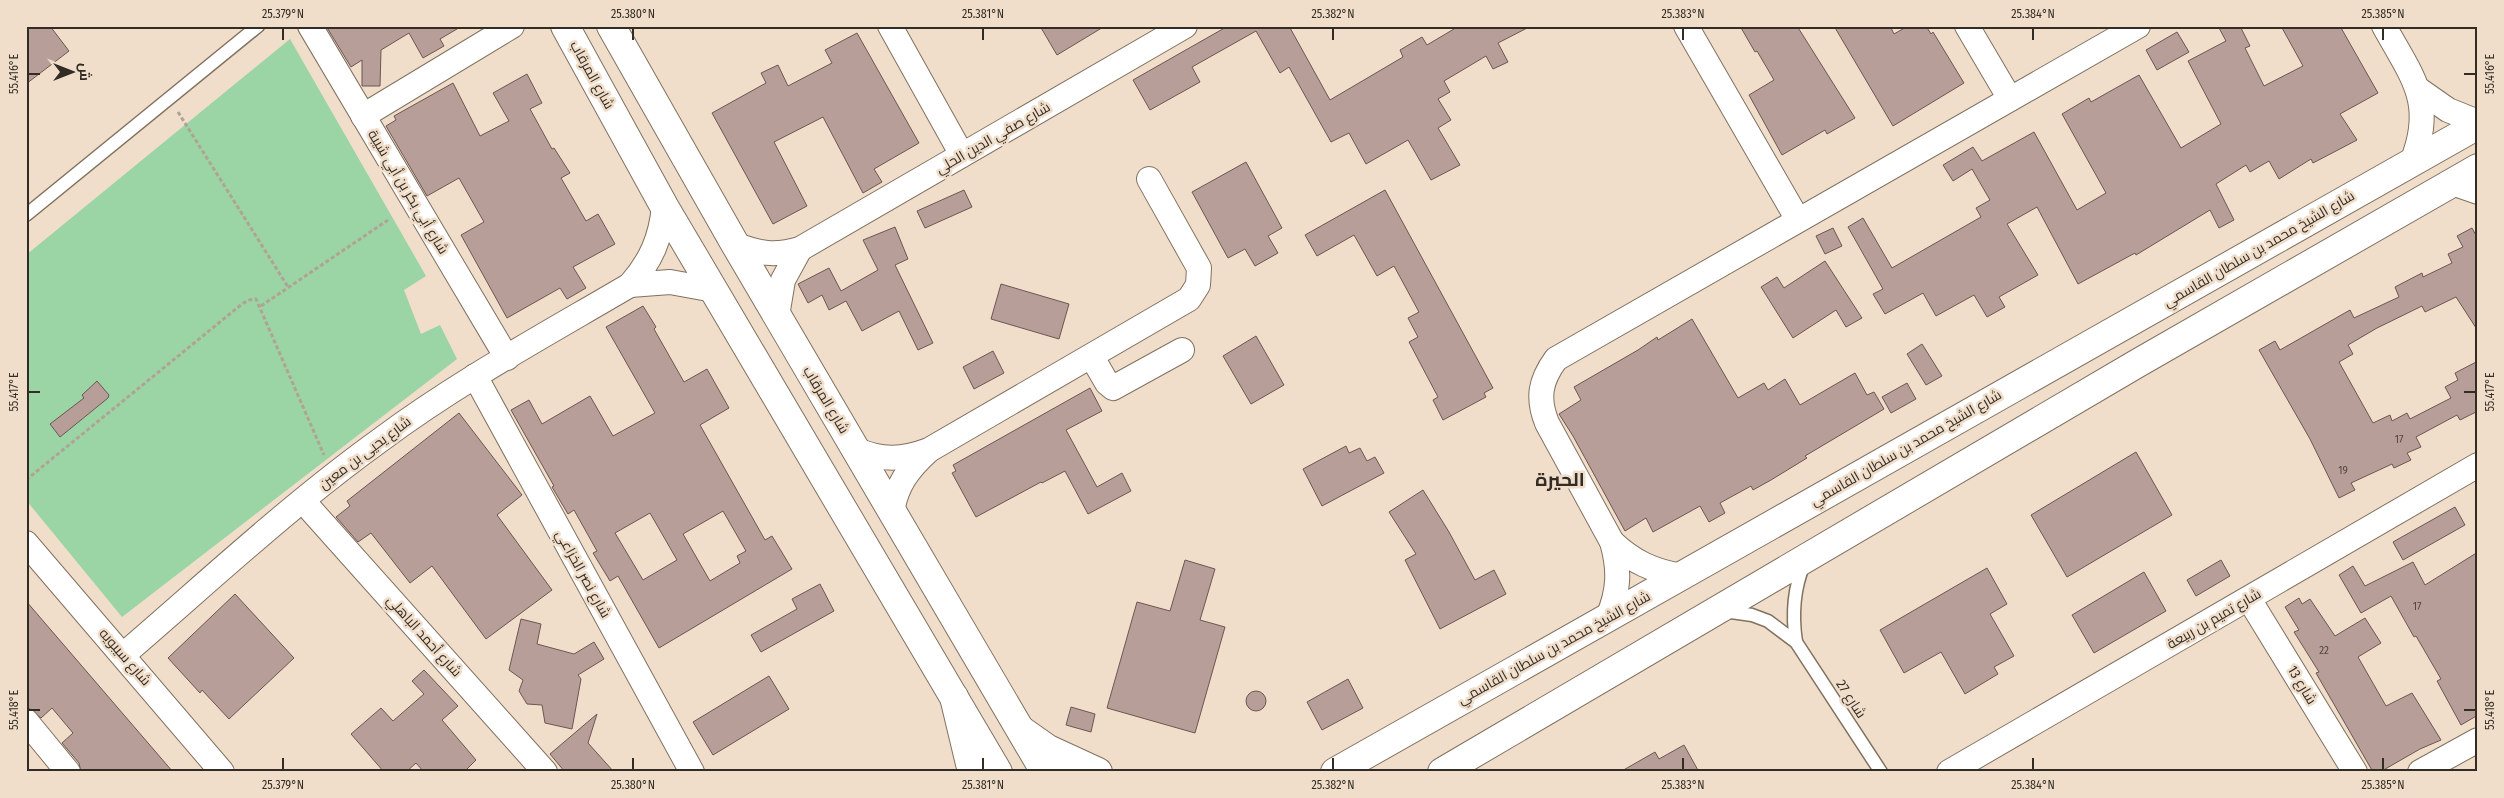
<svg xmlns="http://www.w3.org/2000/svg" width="2504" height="798" viewBox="0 0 2504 798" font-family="'Fira Sans Condensed',Cairo,sans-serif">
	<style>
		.green { fill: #9bd4a5 }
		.building { fill: #b89e99; stroke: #6d5651; fill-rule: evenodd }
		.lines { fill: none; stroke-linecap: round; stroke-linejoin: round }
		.service-casing { stroke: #817260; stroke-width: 15 }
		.minor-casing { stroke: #817260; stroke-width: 26 }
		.secondary-casing { stroke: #817260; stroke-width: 30 }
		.primary-casing { stroke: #817260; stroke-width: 30 }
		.path { stroke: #b1a393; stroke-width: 3; stroke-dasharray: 4 2.5; stroke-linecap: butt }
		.service { stroke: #fff; stroke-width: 12 }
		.minor { stroke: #fff; stroke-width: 24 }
		.secondary { stroke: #fff; stroke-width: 28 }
		.primary { stroke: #fff; stroke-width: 28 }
		.ticks { fill: none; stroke: #322c24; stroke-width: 2 }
		.labels { text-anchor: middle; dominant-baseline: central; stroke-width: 5; stroke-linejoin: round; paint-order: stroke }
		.number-label { font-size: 11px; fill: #544841 }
		.street-label { font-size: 14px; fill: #322c24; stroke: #f0deca }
		.district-label { font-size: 19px; font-weight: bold; fill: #322c24; stroke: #f0deca }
		.neatline { fill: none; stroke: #322c24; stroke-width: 2 }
		.ticks-label { font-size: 12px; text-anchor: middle; fill: #322c24 }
	</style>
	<rect width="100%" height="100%" fill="#f0deca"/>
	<!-- green -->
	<polygon class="green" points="290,39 426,276 404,290 421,334 440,325 457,359 122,617 26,500 26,255"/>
	<!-- building -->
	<g class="building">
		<polygon points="26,26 50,26 69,51 26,84"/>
		<polygon points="326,26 462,26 440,39 444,46 423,58 409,33 381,50 380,86 362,86 362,60 351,67"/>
		<polygon points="1040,26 1105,26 1057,55"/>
		<polygon points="1228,26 1289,26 1330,100 1403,57 1400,50 1422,37 1427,45 1459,26 1531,26 1498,43 1508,62 1493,69 1486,56 1444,81 1450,92 1438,99 1451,120 1438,128 1460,165 1431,180 1408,140 1366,164 1349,133 1331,142 1289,67 1280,73 1256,31 1192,67 1200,82 1150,110 1133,80"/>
		<polygon points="1740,26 1797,26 1855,118 1827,134 1825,130 1782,155 1749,95 1774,80 1757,51 1755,52"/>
		<polygon points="1834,26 1890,26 1894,34 1908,26 1926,26 1931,34 1933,32 1964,83 1893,126"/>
		<polygon points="2218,26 2240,26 2250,46 2245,48 2264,86 2303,66 2281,26 2340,26 2378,93 2340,114 2357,140 2313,163 2311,159 2279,179 2269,161 2250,172 2246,165 2216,184 2234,220 2219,228 2210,210 2136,255 2135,253 2078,284 2037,207 2007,224 2038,275 1999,297 2005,307 1987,317 1974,295 1936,316 1923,293 1885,314 1873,294 1883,289 1848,227 1863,218 1892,268 1981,217 1976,208 1990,200 1972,169 1953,181 1943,165 1973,147 1982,161 2034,132 2077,210 2106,193 2062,114 2089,98 2091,102 2139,75 2181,148 2221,124 2188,61 2226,41"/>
		<polygon points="2177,32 2189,52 2157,70 2146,50"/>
		<polygon points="857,33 919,143 874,169 882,182 863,193 823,117 774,142 807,206 773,224 712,113 766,83 761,73 778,65 788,86 832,63 825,50"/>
		<polygon points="527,74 542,103 530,109 552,149 554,148 570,173 561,178 586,221 598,214 615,244 573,267 586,288 567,299 560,288 507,318 461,235 484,222 459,178 427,196 386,126 396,120 394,116 453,83 480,136 509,121 493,93"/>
		<polygon points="1246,162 1282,228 1268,236 1278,253 1255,266 1245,249 1228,258 1192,192"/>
		<polygon points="964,190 972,207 925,228 917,211"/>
		<polygon points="1385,190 1493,388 1484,393 1486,397 1443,420 1433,400 1438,397 1409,342 1418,337 1408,318 1419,312 1394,266 1377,276 1354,235 1317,256 1305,235"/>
		<polygon points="895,227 908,259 895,265 933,343 918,350 899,311 862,331 846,301 829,310 822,295 808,303 798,284 829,268 841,291 878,270 863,240"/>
		<polygon points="1833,228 1842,246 1825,254 1816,236"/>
		<polygon points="2472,228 2478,239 2478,331 2456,297 2425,312 2422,306 2377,328 2348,345 2353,354 2339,362 2373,423 2390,415 2392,421 2407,413 2410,419 2451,398 2445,387 2458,380 2455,373 2478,361 2478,411 2460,420 2457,415 2416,437 2421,447 2407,453 2411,460 2394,468 2392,464 2351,483 2355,490 2339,498 2310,439 2259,350 2275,341 2280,350 2350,310 2354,318 2399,297 2395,287 2422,273 2423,277 2452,263 2448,254 2463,247 2457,236"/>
		<polygon points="1825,261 1862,318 1846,327 1836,310 1793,338 1761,287 1777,277 1784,288"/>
		<polygon points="1001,284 1069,304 1059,339 991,319"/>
		<path d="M643,306L656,327L654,329L684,382L707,369L720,392L729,408L700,425L765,540L772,536L792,569L659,648L618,576L610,581L593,553L597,551L574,510L568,514L552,487L554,486L511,410L529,400L542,424L590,396L613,436L655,413L606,327ZM723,511L746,551L737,556L740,563L710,581L683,534ZM650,513L677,560L643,580L615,533Z"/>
		<polygon points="1692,319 1738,398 1764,383 1768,390 1785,379 1800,405 1855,373 1867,395 1874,392 1884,409 1805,456 1807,458 1771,480 1753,490 1751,486 1720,503 1725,513 1709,522 1700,506 1653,532 1646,518 1625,531 1573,436 1559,414 1581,400 1574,387 1638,350 1657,337 1658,340"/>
		<polygon points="1256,336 1284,385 1251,404 1223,356"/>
		<polygon points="1922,344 1942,376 1926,385 1907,354"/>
		<polygon points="993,351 1004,373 974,389 963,367"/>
		<polygon points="97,381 109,395 108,398 60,437 50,424 84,398 82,395"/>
		<polygon points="1907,383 1916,399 1891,413 1882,397"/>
		<polygon points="1090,388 1102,411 1066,430 1097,487 1122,473 1131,491 1088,514 1065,471 1042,483 1041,482 976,517 952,473 956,471 953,465"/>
		<polygon points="459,413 522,495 497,515 552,590 486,639 432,566 410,583 371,533 358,542 336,517 350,506 347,501"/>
		<polygon points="1346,446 1349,453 1360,448 1367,461 1375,457 1384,473 1322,506 1303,469"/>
		<polygon points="2136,452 2172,515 2067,577 2031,515"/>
		<polygon points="1423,490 1449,532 1475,580 1494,570 1506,594 1440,629 1405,560 1416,554 1389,512"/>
		<polygon points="2455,507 2465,525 2403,560 2393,542"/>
		<polygon points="2478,552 2478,715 2461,725 2437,681 2441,679 2416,636 2414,637 2391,596 2361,613 2339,575 2353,566 2365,586 2413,562 2425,585"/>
		<polygon points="1185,560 1215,569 1200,620 1225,627 1195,733 1107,708 1137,602 1170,611"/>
		<polygon points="2221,560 2230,576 2196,596 2187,580"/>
		<polygon points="1987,568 2007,604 1990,614 2014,656 1994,667 1998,674 1965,694 1941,652 1904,673 1880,630"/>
		<polygon points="2144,572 2166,611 2094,653 2072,615"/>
		<polygon points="820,584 834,611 761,652 751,635 797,609 792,599"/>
		<polygon points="235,594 294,658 229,719 202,690 200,693 168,658"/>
		<polygon points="2299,598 2302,604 2310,599 2335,636 2365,618 2381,643 2358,657 2386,706 2412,693 2441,740 2420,749 2380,772 2373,772 2316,673 2319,672 2294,632 2299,630 2285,607"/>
		<polygon points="26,601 173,772 81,772 79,763 62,743 73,733 52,708 41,718 26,706"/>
		<polygon points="521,619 541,624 537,644 574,654 594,642 604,659 578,675 581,679 572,729 545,723 542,705 527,704 519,691 523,680 509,670"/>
		<polygon points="424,670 458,706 442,720 476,760 464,772 424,772 416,763 406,772 384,772 351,734 381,708 393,721 424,694 412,681"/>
		<polygon points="769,676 789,709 713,755 693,722"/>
		<polygon points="1348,679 1363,708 1322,730 1307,702"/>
		<circle cx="1256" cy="701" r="10"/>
		<polygon points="1071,707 1095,714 1091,732 1066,725"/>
		<polygon points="597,714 588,743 614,772 565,772 550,754"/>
		<polygon points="1684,745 1699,772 1620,772 1655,752 1659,759"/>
	</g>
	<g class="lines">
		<defs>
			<g id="service">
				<polyline points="26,215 258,26"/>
				<polyline points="1724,611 1752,615 1768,621 1796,642 1881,772"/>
				<path d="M1796,642C1792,615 1793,590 1804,564"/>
			</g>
			<g id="minor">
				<polyline points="310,26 507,358"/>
				<polyline points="890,26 962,155"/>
				<polyline points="1686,26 1798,220"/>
				<polyline points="1967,26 2010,99"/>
				<path d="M2384,26C2412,77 2436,102 2412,162"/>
				<polyline points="2418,89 2448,110 2478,122"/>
				<polyline points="363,116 512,26"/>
				<polyline points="2452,183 2478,192"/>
				<path d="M735,244C758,254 776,256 800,249L1185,26"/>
				<polyline points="630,285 670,282 714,290"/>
				<polyline points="777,316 783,280 800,249"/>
				<polyline points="1092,357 1107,383 1113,388 1182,350"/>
				<polyline points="475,376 692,772"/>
				<path d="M855,449C881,461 903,460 929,450L1189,299L1198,285L1199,268L1149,179"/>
				<polyline points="303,501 545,772"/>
				<path d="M892,512C896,486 908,469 928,451"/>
				<path d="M1612,542C1633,562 1653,571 1682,576"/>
				<polyline points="26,543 222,772"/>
				<polyline points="2249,599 2355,772"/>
				<path d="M1608,617C1619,591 1620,570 1612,542L1547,423C1537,398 1540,381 1556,359L2138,26"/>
				<path d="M123,655C207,583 289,506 379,441C458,382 545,335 630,285C651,261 661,238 664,206"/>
				<polyline points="26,721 68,772"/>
				<polyline points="1949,772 2478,465"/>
				<polyline points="2420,772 2478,740"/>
			</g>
			<g id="secondary">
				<polyline points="565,26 664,206 998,772"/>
				<polyline points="611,26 735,244 1045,772"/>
			</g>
			<g id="primary">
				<polyline points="954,697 972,772"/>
				<polyline points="1021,730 1048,749 1098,772"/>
				<polyline points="1335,772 2478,125"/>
				<polyline points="1442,772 2138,363 2478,168"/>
			</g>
		</defs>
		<!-- service casing -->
		<use href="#service" class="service-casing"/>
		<!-- minor casing -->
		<use href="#minor" class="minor-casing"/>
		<!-- secondary casing -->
		<use href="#secondary" class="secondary-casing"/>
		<!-- primary casing -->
		<use href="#primary" class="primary-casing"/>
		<!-- path -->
		<g class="path">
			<polyline points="178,112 288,287"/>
			<polyline points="261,306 388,220"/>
			<polyline points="26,480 242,304 249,300 256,299 324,455"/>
		</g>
		<!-- service -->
		<use href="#service" class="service"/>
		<!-- minor -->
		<use href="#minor" class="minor"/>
		<!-- secondary -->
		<use href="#secondary" class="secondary"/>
		<!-- primary -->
		<use href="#primary" class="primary"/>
	</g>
	<!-- ticks -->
	<path class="ticks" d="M283,28V40M633,28V40M983,28V40M1333,28V40M1683,28V40M2033,28V40M2383,28V40M28,74H40M2464,74H2476M28,392H40M2464,392H2476M28,710H40M2464,710H2476M283,758V770M633,758V770M983,758V770M1333,758V770M1683,758V770M2033,758V770M2383,758V770"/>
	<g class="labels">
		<!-- number labels -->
		<g class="number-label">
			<text x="2399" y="439">17</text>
			<text x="2343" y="470">19</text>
			<text x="2417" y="606">17</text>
			<text x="2324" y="650">22</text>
		</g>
		<!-- street labels -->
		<g class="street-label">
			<text transform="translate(592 75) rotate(61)">شارع المرقاب</text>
			<text transform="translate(993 138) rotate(-30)">شارع صفي الدين الحلي</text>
			<text transform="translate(408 192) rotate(59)">شارع أبي بكر بن أبي شيبة</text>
			<text transform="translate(2259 249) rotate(-30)">شارع الشيخ محمد بن سلطان القاسمي</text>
			<text transform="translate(826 400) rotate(59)">شارع المرقاب</text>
			<text transform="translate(1906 448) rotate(-30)">شارع الشيخ محمد بن سلطان القاسمي</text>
			<text transform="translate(365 453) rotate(-37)">شارع يحيى بن معين</text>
			<text transform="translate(583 574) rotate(61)">شارع نصر الخزاعي</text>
			<text transform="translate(2214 619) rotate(-30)">شارع تميم بن ربيعة</text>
			<text transform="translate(424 636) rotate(48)">شارع أحمد الباهلي</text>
			<text transform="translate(1554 648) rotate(-29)">شارع الشيخ محمد بن سلطان القاسمي</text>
			<text transform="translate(125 657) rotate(49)">شارع سيبويه</text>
			<text transform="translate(2302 685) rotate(59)">شارع 13</text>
			<text transform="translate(1851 699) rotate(57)">شارع 27</text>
		</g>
		<!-- district labels -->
		<g class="district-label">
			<text x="1560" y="479">الحيرة</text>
		</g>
	</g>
	<!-- border -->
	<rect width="2504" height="798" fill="none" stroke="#f0deca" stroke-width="55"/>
	<!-- north arrow -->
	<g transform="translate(72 72) rotate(90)" stroke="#f0deca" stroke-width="4" paint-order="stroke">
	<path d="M0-4L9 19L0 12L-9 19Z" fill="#322c24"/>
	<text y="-8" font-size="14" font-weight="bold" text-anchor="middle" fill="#322c24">ش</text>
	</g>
	<rect x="28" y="28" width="2448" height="742" class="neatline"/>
	<g class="ticks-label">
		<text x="283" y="18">25.379°N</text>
		<text x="633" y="18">25.380°N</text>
		<text x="983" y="18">25.381°N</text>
		<text x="1333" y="18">25.382°N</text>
		<text x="1683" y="18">25.383°N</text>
		<text x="2033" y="18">25.384°N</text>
		<text x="2383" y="18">25.385°N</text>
		<text transform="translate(2490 74) rotate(-90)" y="4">55.416°E</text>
		<text transform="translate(14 74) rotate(-90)" y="4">55.416°E</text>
		<text transform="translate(2490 392) rotate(-90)" y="4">55.417°E</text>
		<text transform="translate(14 392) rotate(-90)" y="4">55.417°E</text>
		<text transform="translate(2490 710) rotate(-90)" y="4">55.418°E</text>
		<text transform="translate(14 710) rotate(-90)" y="4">55.418°E</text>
		<text x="283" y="789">25.379°N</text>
		<text x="633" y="789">25.380°N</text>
		<text x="983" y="789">25.381°N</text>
		<text x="1333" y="789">25.382°N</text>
		<text x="1683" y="789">25.383°N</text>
		<text x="2033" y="789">25.384°N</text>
		<text x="2383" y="789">25.385°N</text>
	</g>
</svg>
